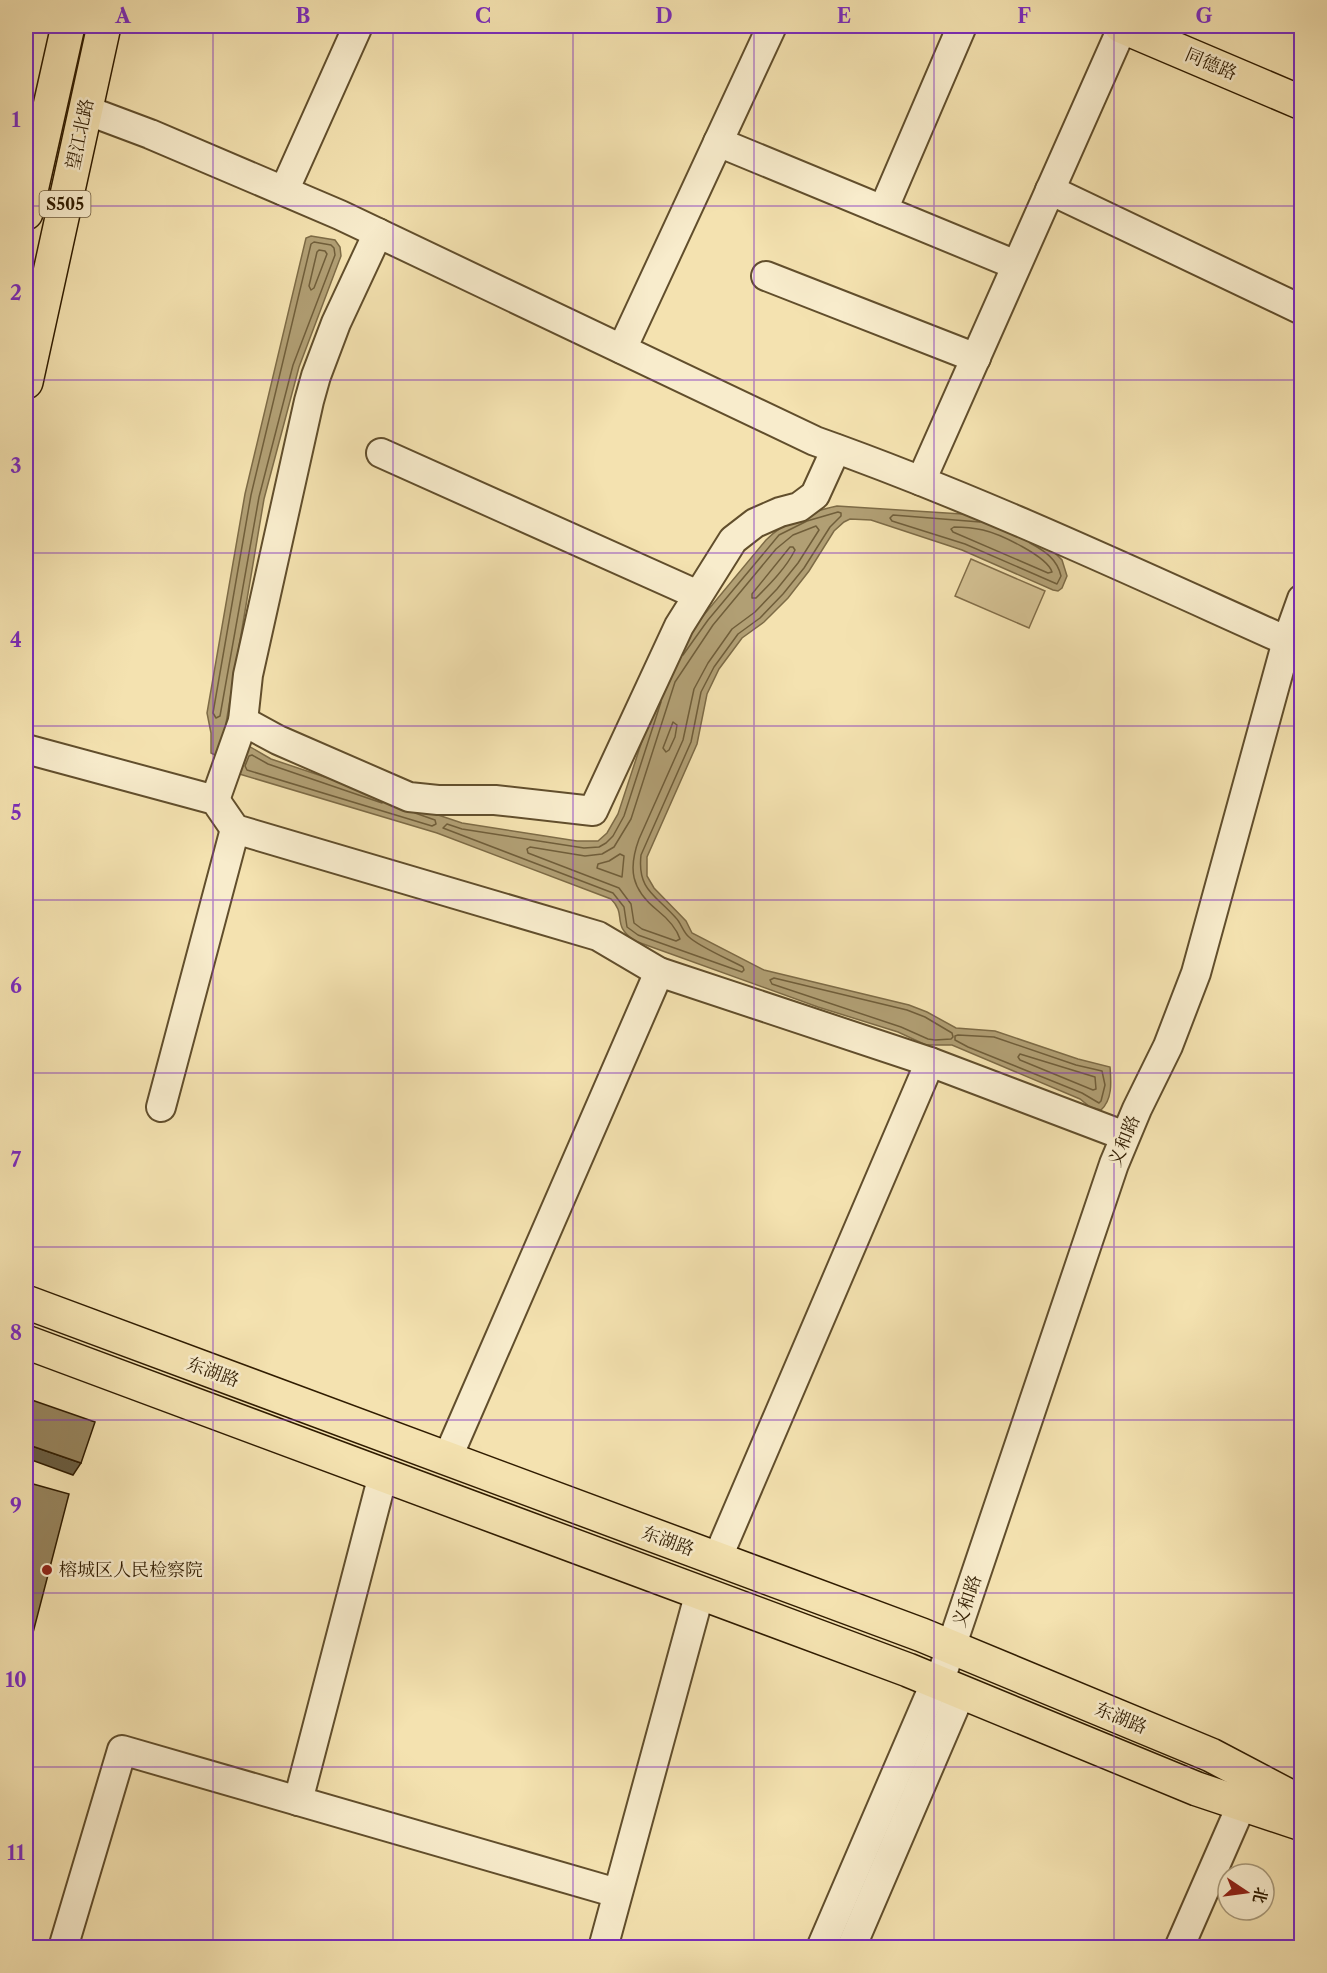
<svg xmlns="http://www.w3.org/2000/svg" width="1327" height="1973" viewBox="0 0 1327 1973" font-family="'Libre Caslon Text','Noto Serif SC',serif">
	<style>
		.green { fill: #d3c092; stroke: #826e49; stroke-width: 1.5 }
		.water { fill: #b19f74; stroke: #7d6b46; stroke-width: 1.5 }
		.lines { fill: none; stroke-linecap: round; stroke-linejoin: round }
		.shore { stroke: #705e3a; stroke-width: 1.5 }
		.minor-casing { stroke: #614e2c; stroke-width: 32 }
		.major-casing { stroke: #301c00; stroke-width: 36 }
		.minor { stroke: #f8eccc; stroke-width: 28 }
		.major { stroke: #f4e2b0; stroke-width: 33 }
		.shaded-wall { fill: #695c40; stroke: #301c00; stroke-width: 1.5 }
		.building { fill: #96835c; stroke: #301c00; stroke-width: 1.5 }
		.grid { fill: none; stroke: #7b2cbf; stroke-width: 1.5; stroke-opacity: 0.55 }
		.poi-dot { fill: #8f2418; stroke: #f8eccc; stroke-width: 2 }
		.labels { text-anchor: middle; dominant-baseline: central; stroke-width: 5; stroke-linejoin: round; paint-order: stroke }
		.shield { fill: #f8eccc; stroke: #6c5a3d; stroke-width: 1.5 }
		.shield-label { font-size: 16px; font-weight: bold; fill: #301c00 }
		.street-label { font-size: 18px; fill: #301c00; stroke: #f8eccc }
		.poi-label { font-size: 18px; fill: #301c00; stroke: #f8eccc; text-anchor: start }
		.neatline { fill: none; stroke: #7b2cbf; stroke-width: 2 }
		.grid-label { font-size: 20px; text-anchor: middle; font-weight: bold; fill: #7b2cbf }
	</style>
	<rect width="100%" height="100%" fill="#f4e2b0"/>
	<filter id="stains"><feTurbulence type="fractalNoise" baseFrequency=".00333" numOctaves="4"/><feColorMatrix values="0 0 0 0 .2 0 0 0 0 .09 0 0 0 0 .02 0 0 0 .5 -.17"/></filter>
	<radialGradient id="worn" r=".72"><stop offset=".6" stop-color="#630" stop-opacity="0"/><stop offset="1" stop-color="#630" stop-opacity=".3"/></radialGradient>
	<!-- green -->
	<polygon class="green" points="971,559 1045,591 1029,628 955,596"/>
	<!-- water -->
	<g class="water">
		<polygon points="311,236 335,240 340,247 341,256 299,367 264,499 223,741 218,752 215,755 211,753 211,733 207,713 245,494 306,238"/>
		<path d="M837,506L962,514L988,517L1050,548L1062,560L1067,576L1062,588L1058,591L1053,590L962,550L871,520L850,519L844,522L834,531L809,571L788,598L764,622L742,638L719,669L707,694L697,744L647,857V876L654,888L686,921L692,933L764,970L909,1005L927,1012L956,1028L995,1031L1078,1059L1110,1067C1111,1081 1113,1099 1101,1110L1090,1107L1080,1099L952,1045H926L898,1032L818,1007L635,941C610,924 628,916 611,899L437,833L236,773L247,745L271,759L462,823L577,841H598L607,833L618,814L663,677L685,640L703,616L766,540C786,520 810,512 837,506Z"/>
	</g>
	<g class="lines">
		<!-- shore -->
		<g class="shore">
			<polygon points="314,242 331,245 334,248 335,255 293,365 259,497 220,716 216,718 213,713 251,495 311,244"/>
			<polygon points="319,250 325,251 327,254 314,288 311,290 309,286 317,252"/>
			<path d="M980,522L893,515L890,518L892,521L965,544L1057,584L1061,576C1057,559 1045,551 1030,543"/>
			<path d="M816,526L819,530L798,563L777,589L755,612L732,629L708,663L694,689L683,740L639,839C628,869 631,889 657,910C667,918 676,927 680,939L676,941L642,929L634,923L631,904L619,888L528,853L527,849L530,847L585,856L602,854L614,847L631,819L675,682L713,625L776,549L793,535Z"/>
			<path d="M954,527C964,527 974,528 983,530C1000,534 1047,556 1052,572L1048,573L953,532L951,529Z"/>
			<path d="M790,547H793L795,550C786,568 770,584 756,598H752V594Z"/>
			<path d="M661,702L624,816L613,836L606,843L599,847L584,848L462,829L447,824L443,828L613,893L624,907L627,927L638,935L742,972L744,970L743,967C730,960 698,946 689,937C683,932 681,923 676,918C656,895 637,890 641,855L691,742L701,692L714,667L738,634L760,618L783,594L804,568L830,527L841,516V513L838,512L807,521L779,535L708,620L683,655"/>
			<polygon points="673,722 677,725 675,737 669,750 666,752 663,748"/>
			<polyline points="382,803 268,764 252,755 249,756 245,766 247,770 432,826 436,824 435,820 415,813"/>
			<polygon points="620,854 624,856 622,877 597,868 598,864 609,861"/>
			<polygon points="774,978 907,1010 925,1017 952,1033 953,1037 951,1039 935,1040 928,1039 901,1027 772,984 770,980"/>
			<polygon points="958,1035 994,1037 1076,1065 1102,1071 1105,1085 1101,1101 1099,1103 1082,1093 968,1047 955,1040 955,1036"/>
			<polygon points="1020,1054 1095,1077 1096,1089 1093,1090 1020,1060 1018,1057"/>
		</g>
		<defs>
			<g id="minor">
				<path d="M86,110L150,134L340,215L815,441C976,498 1131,571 1287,641L1302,643"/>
				<polyline points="718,142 1016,265"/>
				<polyline points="1050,190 1302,310"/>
				<polyline points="284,191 358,26"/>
				<polyline points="883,210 962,26"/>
				<polyline points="766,276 976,358"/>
				<polyline points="622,349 772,26"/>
				<polyline points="381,453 698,595"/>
				<polyline points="921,481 1123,26"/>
				<polyline points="243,721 278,740 409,797 438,800 495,800 593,811 679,626 733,540 755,523 780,512 799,507 815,495 836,449"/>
				<polyline points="26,749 215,800 235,829 598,936 659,972 930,1062 1125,1136"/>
				<polyline points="215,800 243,721 248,675 309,401 316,376 336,323 378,233"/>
				<polyline points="161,1107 235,829"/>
				<polyline points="447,1459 659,972"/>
				<polyline points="717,1559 930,1062"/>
				<polyline points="939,1683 1114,1164 1137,1109 1168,1046 1196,973 1287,641 1302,599"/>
				<polyline points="298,1801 383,1475"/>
				<polyline points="63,1948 122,1750 617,1893"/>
				<polyline points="603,1948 700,1592"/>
				<polyline points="821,1948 936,1681"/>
				<polyline points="851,1948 961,1692"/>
				<polyline points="1179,1948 1242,1804"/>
			</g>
			<g id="major">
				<polyline points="1121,26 1302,103"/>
				<polyline points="26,213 68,26"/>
				<polyline points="26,382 104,26"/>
				<polyline points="26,1302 922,1635 1211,1755 1302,1803"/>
				<polyline points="26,1342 908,1670 1197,1789 1302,1824"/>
			</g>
		</defs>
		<!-- minor casing -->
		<use href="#minor" class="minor-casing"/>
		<!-- major casing -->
		<use href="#major" class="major-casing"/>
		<!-- minor -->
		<use href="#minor" class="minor"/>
		<!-- major -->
		<use href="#major" class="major"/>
	</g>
	<!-- shaded-wall -->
	<polygon class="shaded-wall" points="26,1444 81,1463 73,1475 26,1458"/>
	<!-- building -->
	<g class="building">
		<polygon points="26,1398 95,1422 81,1463 26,1444"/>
		<polygon points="26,1482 69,1494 28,1652 26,1652"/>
	</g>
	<!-- grid -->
	<path class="grid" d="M213,26V1948M393,26V1948M573,26V1948M754,26V1948M934,26V1948M1114,26V1948M26,206H1302M26,380H1302M26,553H1302M26,726H1302M26,900H1302M26,1073H1302M26,1247H1302M26,1420H1302M26,1593H1302M26,1767H1302"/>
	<!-- markers -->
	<circle class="poi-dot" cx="47" cy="1570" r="6"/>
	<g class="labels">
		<!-- shield labels -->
		<rect class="shield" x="39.5" y="191" width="51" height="26" rx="4.5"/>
		<g class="shield-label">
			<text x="65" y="204">S505</text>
		</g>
		<!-- street labels -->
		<g class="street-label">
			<text transform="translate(1211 64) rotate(23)">同德路</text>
			<text transform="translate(80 134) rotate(-78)">望江北路</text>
			<text transform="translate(1124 1141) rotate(-68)">义和路</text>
			<text transform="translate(213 1372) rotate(20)">东湖路</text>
			<text transform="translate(668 1541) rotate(20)">东湖路</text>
			<text transform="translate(967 1601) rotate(-71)">义和路</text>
			<text transform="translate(1121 1718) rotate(22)">东湖路</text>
		</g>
		<!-- poi labels -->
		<g class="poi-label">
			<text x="59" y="1570">榕城区人民检察院</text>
		</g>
	</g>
	<!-- margin -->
	<rect width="1327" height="1973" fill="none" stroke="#f4e2b0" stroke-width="66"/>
	<!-- north arrow -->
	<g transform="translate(1246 1892) rotate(103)"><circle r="28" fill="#f8eccc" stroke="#a8997a" stroke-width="1.5"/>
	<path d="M0-4.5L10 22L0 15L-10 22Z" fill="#8f2418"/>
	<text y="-9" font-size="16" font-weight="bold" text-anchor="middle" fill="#301c00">北</text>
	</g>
	<rect x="33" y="33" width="1261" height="1907" class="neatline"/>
	<g class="grid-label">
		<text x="123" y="23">A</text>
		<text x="303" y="23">B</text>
		<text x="483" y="23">C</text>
		<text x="664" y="23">D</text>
		<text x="844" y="23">E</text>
		<text x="1024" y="23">F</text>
		<text x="1204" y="23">G</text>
		<text x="16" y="127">1</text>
		<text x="16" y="300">2</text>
		<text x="16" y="473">3</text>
		<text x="16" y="647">4</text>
		<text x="16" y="820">5</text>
		<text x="16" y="993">6</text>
		<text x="16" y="1167">7</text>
		<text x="16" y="1340">8</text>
		<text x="16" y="1513">9</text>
		<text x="16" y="1687">10</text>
		<text x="16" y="1860">11</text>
	</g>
	<rect width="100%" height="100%" filter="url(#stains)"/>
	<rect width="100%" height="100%" fill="url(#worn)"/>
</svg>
